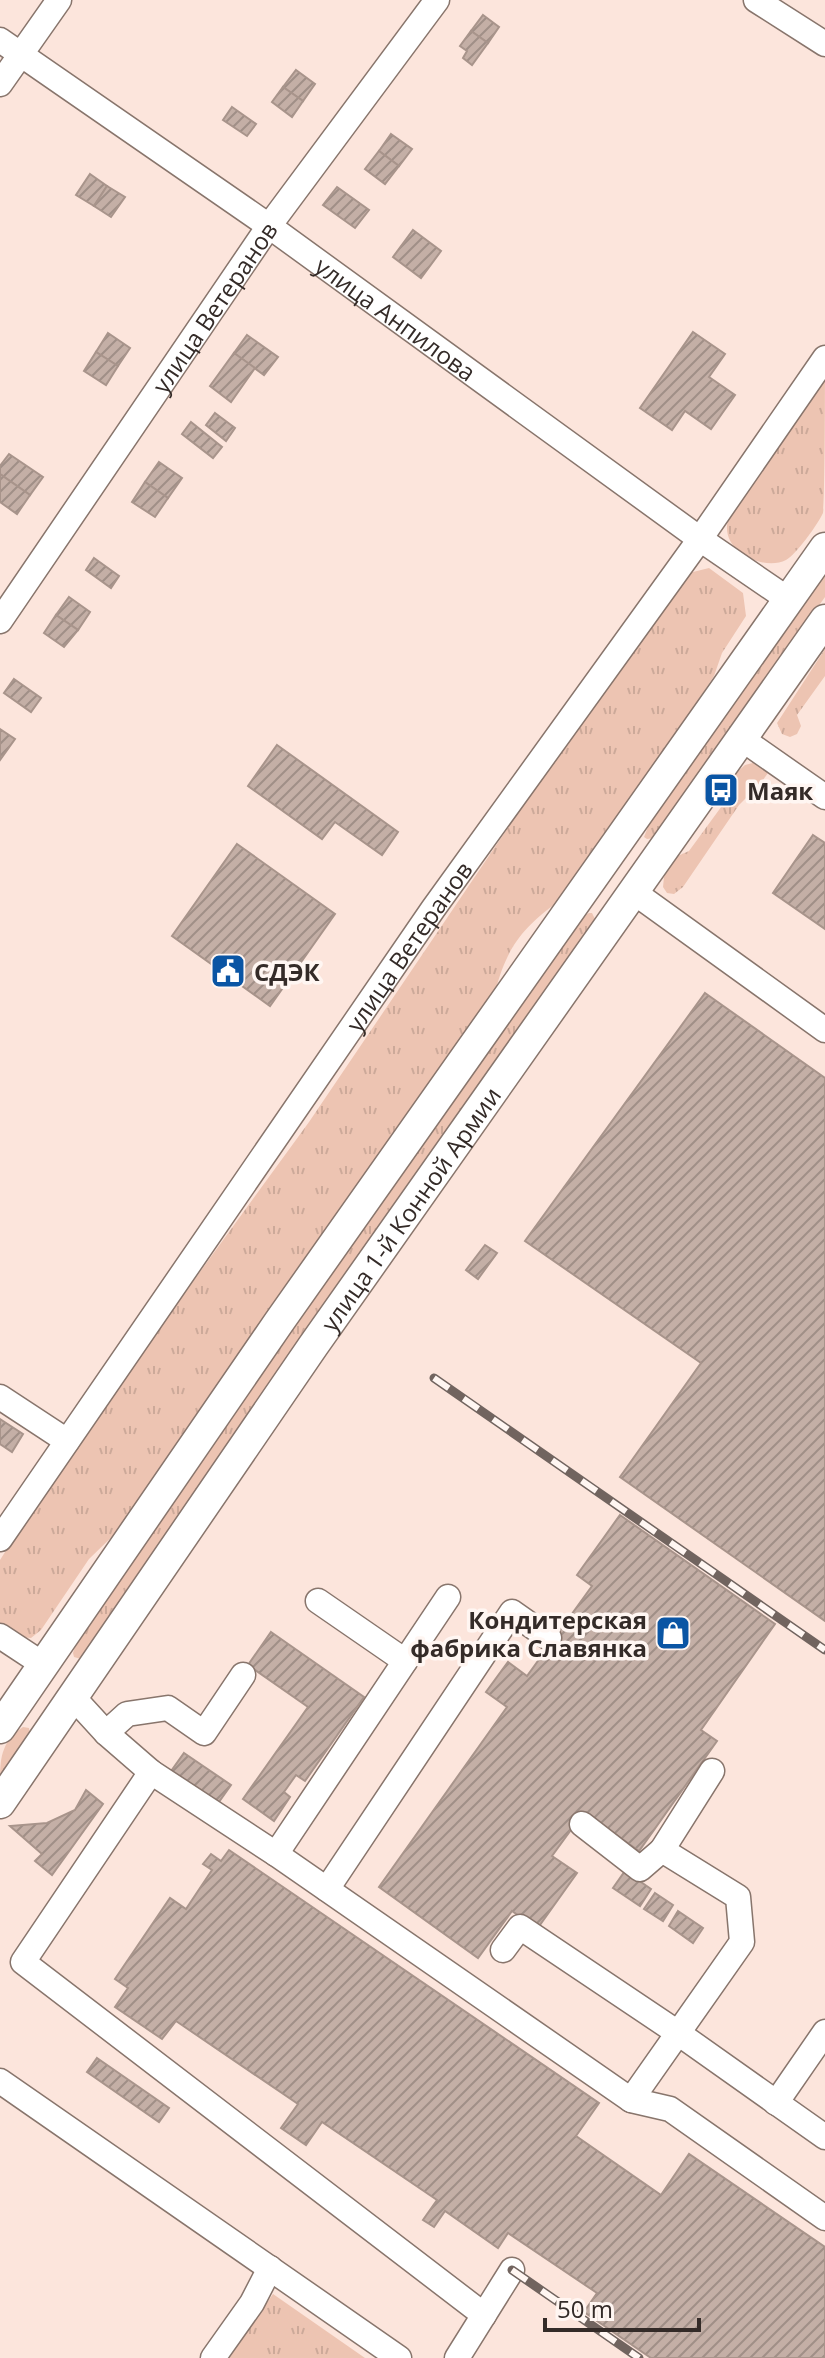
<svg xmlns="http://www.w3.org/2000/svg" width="825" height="2358" viewBox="0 0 825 2358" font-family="'Open Sans',sans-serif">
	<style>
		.grass { fill: url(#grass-tufts) }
		.building { fill: url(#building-hatch); stroke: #a8948b; stroke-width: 2 }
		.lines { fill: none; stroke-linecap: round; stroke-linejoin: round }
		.minor-casing { stroke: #88756c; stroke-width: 27 }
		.major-casing { stroke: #88756c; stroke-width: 33 }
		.minor { stroke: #fff; stroke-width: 24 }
		.major { stroke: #fff; stroke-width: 30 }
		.rail-casing { stroke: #71645f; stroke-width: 9 }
		.rail { stroke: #fff6f2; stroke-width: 6; stroke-dasharray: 18; stroke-linecap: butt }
		.labels { text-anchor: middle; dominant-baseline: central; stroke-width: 7; stroke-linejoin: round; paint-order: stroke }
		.street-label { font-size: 24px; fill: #342b28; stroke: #fff6f2 }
		.poi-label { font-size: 24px; font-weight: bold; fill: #342b28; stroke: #fff6f2; text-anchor: start }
	</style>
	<defs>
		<pattern id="grass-tufts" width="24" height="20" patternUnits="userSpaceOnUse" patternTransform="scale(2)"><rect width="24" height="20" fill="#edc4b2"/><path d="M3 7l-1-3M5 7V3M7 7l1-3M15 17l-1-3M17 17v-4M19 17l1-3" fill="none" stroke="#cca999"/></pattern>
		<pattern id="building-hatch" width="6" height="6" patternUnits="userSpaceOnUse" patternTransform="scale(2)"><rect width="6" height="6" fill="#c4afa6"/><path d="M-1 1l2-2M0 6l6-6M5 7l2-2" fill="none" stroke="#a08f87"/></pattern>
	</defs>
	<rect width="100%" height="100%" fill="#fce5dc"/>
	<!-- grass -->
	<g class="grass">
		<path d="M825,373C825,395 825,500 823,513C818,524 796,555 786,560C765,571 725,553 727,526C728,503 807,399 825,373Z"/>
		<path d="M709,568L743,593L746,616L722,653L714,676L705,690L559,901C522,928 507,947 495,992L357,1193L150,1482L121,1528L89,1559L41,1630L31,1638L19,1637L0,1626V1560L66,1456L309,1122L539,782L689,573Z"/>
		<polygon points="825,573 825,597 654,838 647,839 644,837 650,822"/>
		<polygon points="825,649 825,676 797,715 801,726 797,734 790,737 782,734 777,723"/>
		<polygon points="760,761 770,770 761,783 739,805 683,887 674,894 667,893 663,887 664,877 673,858 689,851 735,788 735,774 745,765"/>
		<path d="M589,913H592L595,919L592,926C422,1169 249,1409 84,1656L81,1659L74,1657L73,1653L76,1644C241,1398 415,1159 584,916Z"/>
		<path d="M23,1727L29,1728L30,1734L0,1778C0,1756 3,1740 23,1727Z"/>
		<polygon points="273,2294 365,2358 229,2358"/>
	</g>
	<!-- building -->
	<g class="building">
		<polygon points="483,15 499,27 488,43 471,31"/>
		<polygon points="471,31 488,43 472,65 463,58 467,51 460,46"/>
		<polygon points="296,70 315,84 303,101 283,87"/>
		<polygon points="283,87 303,101 292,117 272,102"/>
		<polygon points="232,107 256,124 247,136 223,120"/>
		<polygon points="391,134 412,149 399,166 379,151"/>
		<polygon points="379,151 399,166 385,184 365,169"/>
		<polygon points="90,174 107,186 94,206 76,195"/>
		<polygon points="107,186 125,197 111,217 94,206"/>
		<polygon points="337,187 369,210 355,228 323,205"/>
		<polygon points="413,230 441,251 421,278 393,257"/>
		<polygon points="693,332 725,354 709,377 735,395 711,429 685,411 672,430 640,408"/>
		<polygon points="108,333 130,348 118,366 96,352"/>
		<polygon points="247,335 278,357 264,375 234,353"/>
		<polygon points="96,352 118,366 106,385 84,371"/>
		<polygon points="234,353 255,368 231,402 210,386"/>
		<polygon points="215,413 235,428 226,441 206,425"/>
		<polygon points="191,422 222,447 213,458 182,434"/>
		<polygon points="9,454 43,477 30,495 0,474 0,466"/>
		<polygon points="159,462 182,478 168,498 145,482"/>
		<polygon points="0,474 30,495 17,514 0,502"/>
		<polygon points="145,482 168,498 155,517 132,502"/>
		<polygon points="94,558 119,576 111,588 86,570"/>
		<polygon points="69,597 90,612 78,630 56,615"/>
		<polygon points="56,615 78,630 64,647 44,633"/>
		<polygon points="14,679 41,698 31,712 4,693"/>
		<polygon points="0,729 15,739 0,760"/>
		<polygon points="277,745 398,832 382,855 335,822 322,839 248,786"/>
		<polygon points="813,835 825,843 825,929 773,893"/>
		<polygon points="237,844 335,914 270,1006 172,936"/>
		<polygon points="705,993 825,1078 825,1621 620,1477 701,1363 525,1241"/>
		<polygon points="485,1245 497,1253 478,1279 466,1270"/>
		<polygon points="0,1419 23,1434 12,1452 0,1444"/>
		<polygon points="620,1515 775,1624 701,1730 717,1741 639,1851 584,1812 552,1856 577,1873 537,1929 512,1911 478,1958 379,1887 507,1707 486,1692 508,1662 527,1676 592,1586 577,1575"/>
		<polygon points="271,1632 364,1697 305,1781 296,1775 284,1792 290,1797 274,1821 243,1799 308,1707 248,1665"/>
		<polygon points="184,1753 231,1785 216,1806 169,1774"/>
		<polygon points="86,1790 103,1804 52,1875 35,1861 42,1854 10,1826 47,1823 75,1810"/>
		<polygon points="229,1850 599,2103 576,2136 661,2195 689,2154 825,2247 825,2358 651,2358 584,2312 597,2293 508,2233 498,2248 445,2211 434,2227 423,2220 437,2200 322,2122 306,2145 281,2128 298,2104 176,2021 162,2039 115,2007 128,1988 115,1979 170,1898 186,1909 212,1870 203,1864 211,1854 221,1861"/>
		<polygon points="625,1871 651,1889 640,1906 613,1888"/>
		<polygon points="655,1893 673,1905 663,1921 644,1909"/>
		<polygon points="678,1911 703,1928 693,1943 669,1926"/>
		<polygon points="97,2058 169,2108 159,2122 87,2072"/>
	</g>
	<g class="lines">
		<defs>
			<g id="minor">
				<polyline points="756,0 825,44"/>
				<path id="s1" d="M0,40L269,226L700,539L789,600"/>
				<polyline points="0,84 59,0"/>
				<path id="s2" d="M0,621L269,226L437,0"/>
				<polyline points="742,739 825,797"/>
				<polyline points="635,893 825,1030"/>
				<polyline points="0,1397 67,1441"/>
				<path id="s3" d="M0,1539L433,909L700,539L825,358"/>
				<polyline points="318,1601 405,1661"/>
				<polyline points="0,1636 44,1665"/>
				<polyline points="73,1697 106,1733 151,1772 276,1854 631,2100 670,2109 825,2218"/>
				<polyline points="106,1733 127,1714 168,1708 204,1733 243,1675"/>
				<polyline points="151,1772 23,1962 484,2315"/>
				<polyline points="582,1824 640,1869 662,1850 738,1897 742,1942 631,2100"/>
				<polyline points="662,1850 712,1771"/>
				<polyline points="276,1854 448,1597"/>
				<polyline points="327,1889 512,1612 549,1638"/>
				<polyline points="503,1950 520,1927 678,2033 825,2137"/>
				<polyline points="0,2081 399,2358"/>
				<polyline points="776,2103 825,2032"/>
				<polyline points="213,2358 252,2303 270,2268"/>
				<polyline points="457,2358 512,2270"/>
			</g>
			<g id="major">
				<polyline points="0,1728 279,1322 825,548"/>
				<path id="s4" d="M0,1803L313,1346L825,620"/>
			</g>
		</defs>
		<!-- minor casing -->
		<use href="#minor" class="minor-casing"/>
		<!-- major casing -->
		<use href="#major" class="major-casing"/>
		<!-- minor -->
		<use href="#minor" class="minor"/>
		<!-- major -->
		<use href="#major" class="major"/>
		<defs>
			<g id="rail">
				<polyline points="434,1378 825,1650"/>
				<polyline points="512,2270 639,2358"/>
			</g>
		</defs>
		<!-- rail casing -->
		<use href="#rail" class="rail-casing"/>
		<!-- rail -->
		<use href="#rail" class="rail"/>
	</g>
	<!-- icons -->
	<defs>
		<symbol id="bus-square" viewBox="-11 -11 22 22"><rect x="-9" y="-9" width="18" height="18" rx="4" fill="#0a55a4" stroke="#fff6f2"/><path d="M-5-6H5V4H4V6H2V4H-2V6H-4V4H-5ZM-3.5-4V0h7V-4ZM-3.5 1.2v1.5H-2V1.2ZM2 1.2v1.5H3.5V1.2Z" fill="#fff"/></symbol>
		<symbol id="civic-square" viewBox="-11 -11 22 22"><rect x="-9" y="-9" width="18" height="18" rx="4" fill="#0a55a4" stroke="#fff6f2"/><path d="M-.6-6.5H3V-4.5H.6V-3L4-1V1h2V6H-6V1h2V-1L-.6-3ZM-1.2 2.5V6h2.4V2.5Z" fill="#fff"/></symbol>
		<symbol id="shop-square" viewBox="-11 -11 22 22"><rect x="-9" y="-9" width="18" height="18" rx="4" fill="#0a55a4" stroke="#fff6f2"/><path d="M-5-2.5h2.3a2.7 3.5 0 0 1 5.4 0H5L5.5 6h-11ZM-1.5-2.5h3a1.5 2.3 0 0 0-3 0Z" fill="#fff"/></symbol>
	</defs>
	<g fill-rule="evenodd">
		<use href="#bus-square" x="701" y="770" width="40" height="40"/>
		<use href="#civic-square" x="208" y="951" width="40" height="40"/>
		<use href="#shop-square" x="653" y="1613" width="40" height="40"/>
	</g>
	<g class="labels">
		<!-- street labels -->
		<g class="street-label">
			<text stroke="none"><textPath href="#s2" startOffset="380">улица Ветеранов</textPath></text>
			<text stroke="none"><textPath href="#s1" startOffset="484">улица Анпилова</textPath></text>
			<text stroke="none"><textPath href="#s3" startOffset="720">улица Ветеранов</textPath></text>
			<text stroke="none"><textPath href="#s4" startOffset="722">улица 1-й Конной Армии</textPath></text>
		</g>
		<!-- poi labels -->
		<g class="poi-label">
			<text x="747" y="790">Маяк</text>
			<text x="254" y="971">СДЭК</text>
			<text x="647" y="1619" text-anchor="end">Кондитерская<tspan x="647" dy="28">фабрика Славянка</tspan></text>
		</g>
	</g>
	<!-- scale -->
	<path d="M545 2318v12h154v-12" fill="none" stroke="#342b28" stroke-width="4"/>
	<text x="557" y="2318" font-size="24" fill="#342b28" stroke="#fff6f2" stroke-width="6" paint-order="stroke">50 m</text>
</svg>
